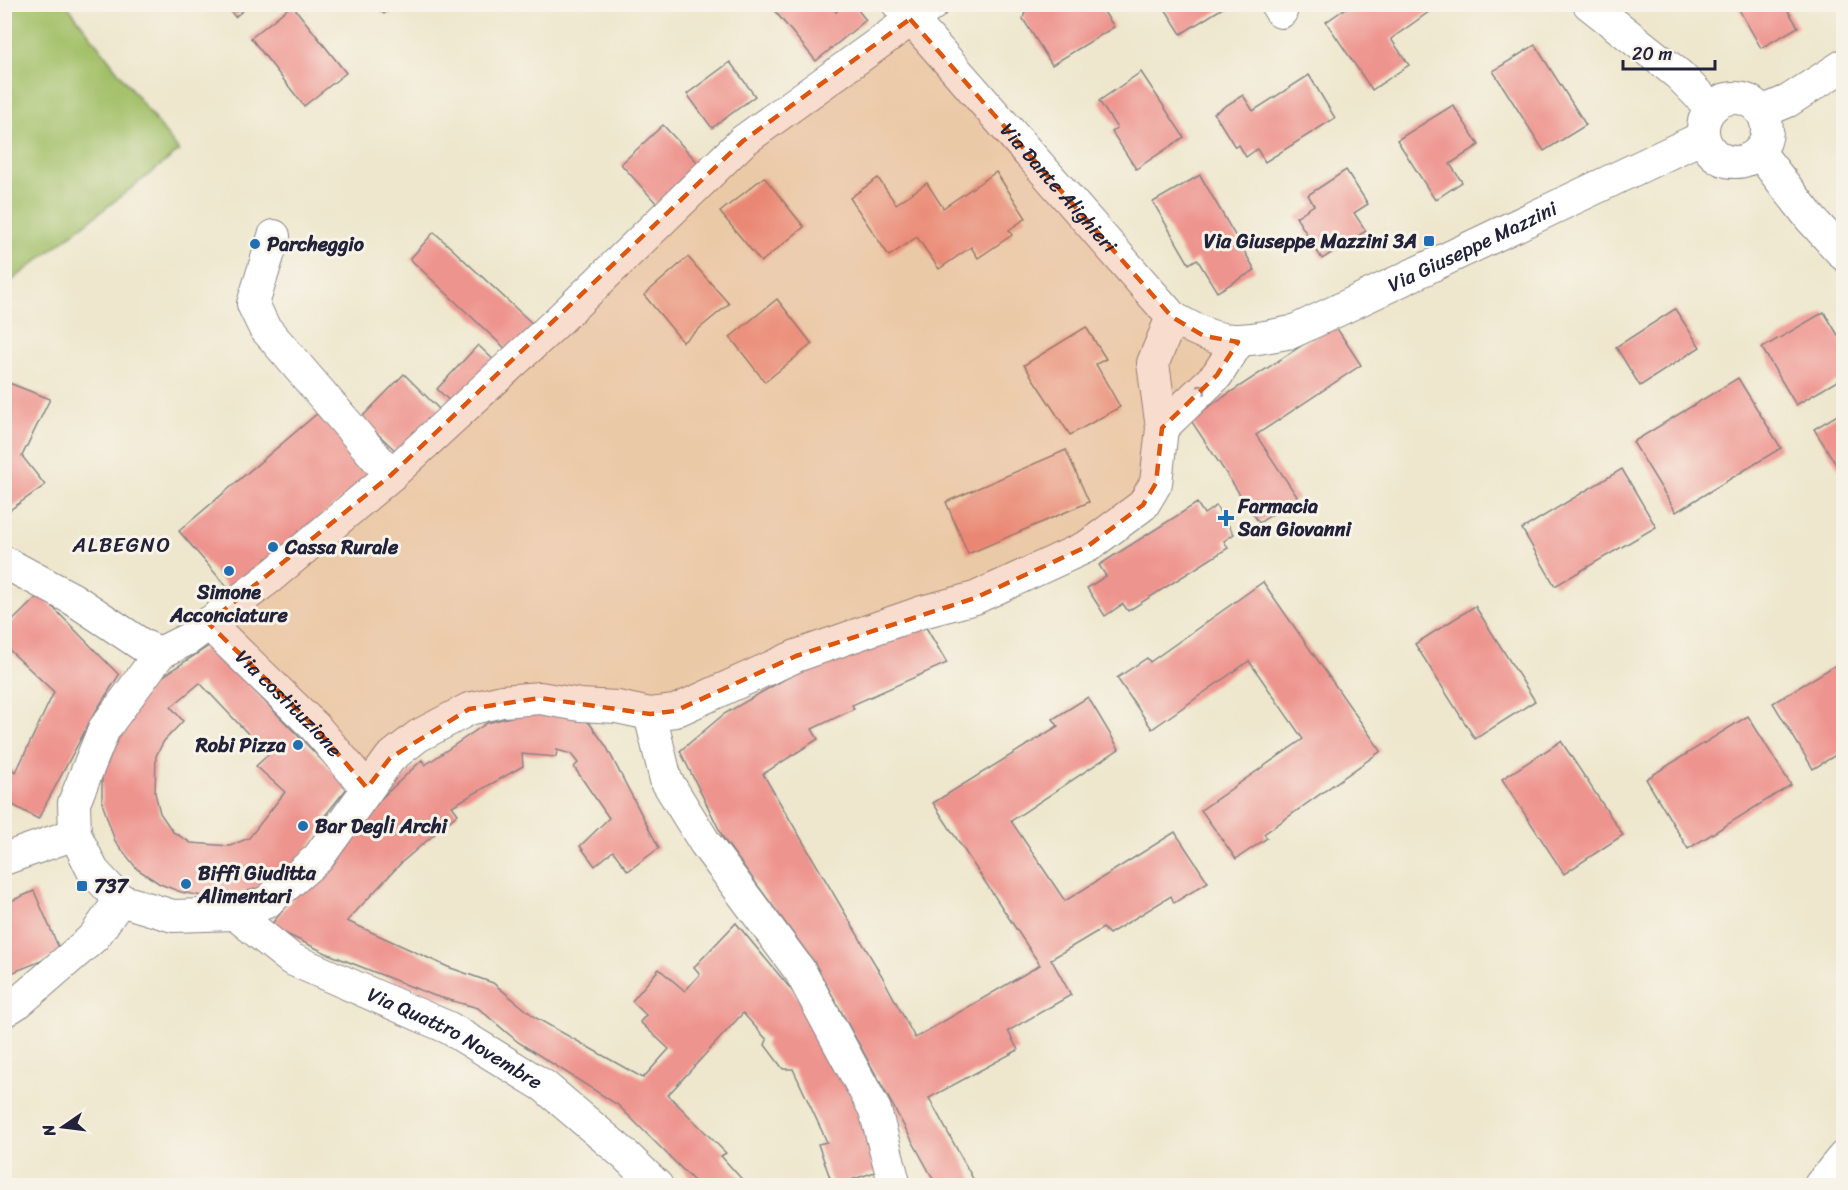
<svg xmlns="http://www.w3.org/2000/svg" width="1848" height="1190" viewBox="0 0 1848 1190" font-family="Sriracha,sans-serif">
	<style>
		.green { fill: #a1bf66; stroke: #627050; stroke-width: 1.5 }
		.building { fill: #ee948e; fill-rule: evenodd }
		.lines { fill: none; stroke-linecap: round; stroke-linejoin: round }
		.minor-casing { stroke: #888484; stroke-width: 34 }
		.highway-casing { stroke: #888484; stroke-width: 35 }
		.minor { stroke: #fff; stroke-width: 32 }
		.highway { stroke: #fff; stroke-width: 33 }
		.oneway { stroke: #9c9ca7 }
		.marked { fill: #de560e; fill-opacity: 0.2; stroke: #de560e; stroke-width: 4.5; stroke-dasharray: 12 8; stroke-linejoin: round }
		.poi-dot { fill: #1f6fb2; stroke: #f7f3e8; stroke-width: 2 }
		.labels { text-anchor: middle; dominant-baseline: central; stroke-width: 6; stroke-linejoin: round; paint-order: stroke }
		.street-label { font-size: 20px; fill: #22223b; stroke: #f7f3e8 }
		.poi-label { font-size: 20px; font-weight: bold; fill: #22223b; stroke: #f7f3e8; text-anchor: start }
		.neighbourhood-label { font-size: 21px; letter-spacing: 1.5px; fill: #22223b; stroke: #f7f3e8 }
	</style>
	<rect width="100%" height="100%" fill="#f7f3e8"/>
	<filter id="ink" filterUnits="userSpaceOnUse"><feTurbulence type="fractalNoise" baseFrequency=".0167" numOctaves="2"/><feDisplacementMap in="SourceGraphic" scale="12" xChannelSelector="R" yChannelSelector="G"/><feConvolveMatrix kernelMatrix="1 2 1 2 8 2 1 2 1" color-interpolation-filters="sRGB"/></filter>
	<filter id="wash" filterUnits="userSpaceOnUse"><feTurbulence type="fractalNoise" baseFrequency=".008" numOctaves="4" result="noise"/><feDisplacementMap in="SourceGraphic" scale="24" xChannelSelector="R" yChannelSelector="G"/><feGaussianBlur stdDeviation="1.35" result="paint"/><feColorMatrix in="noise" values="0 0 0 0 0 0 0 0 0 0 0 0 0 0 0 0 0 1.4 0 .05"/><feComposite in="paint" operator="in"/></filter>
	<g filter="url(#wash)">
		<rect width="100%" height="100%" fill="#eee7cd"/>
		<!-- green -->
		<polygon class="green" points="5,4 67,5 179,151 5,286"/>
		<g id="blocks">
			<!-- building -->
			<g class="building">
				<polygon points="225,4 251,4 235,17"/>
				<polygon points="376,4 397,4 384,14"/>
				<polygon points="781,4 831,4 836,12 845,4 853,4 866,20 816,61 774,10"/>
				<polygon points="1031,4 1099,4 1114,27 1052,65 1023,19 1026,8"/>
				<polygon points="1162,4 1226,4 1226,6 1181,34"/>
				<polygon points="1352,4 1440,4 1391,39 1409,65 1372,90 1326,22"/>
				<polygon points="1739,4 1784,4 1798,27 1761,48 1737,6"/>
				<polygon points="292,5 346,73 304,106 251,38"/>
				<polygon points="1535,45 1586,125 1544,151 1493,71"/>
				<polygon points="730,62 755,96 712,128 687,94"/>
				<polygon points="1141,72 1184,137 1136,169 1112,132 1117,128 1099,101"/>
				<polygon points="1309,75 1335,118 1265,162 1257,149 1246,157 1239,145 1235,147 1214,113 1243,95 1253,111"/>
				<polygon points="1453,105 1479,145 1450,164 1462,182 1435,200 1397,140"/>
				<polygon points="663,125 700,165 657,204 621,164"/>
				<polygon points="1346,170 1368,204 1354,213 1366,231 1322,259 1296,217 1314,205 1308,195"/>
				<polygon points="996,172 1026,218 1009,230 1012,235 978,258 971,247 939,269 917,237 889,256 850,198 878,178 896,204 927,183 943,208"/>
				<polygon points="1200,175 1255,270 1217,292 1197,259 1189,264 1153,202"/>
				<polygon points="764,177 804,227 761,262 720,212"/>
				<polygon points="434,232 536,327 511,354 410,259"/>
				<polygon points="688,257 729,304 683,342 644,295"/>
				<polygon points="777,299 812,344 765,382 730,337"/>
				<polygon points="1675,309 1700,347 1640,386 1616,347"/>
				<polygon points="1824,312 1844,345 1844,377 1796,405 1762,348"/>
				<polygon points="1334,324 1361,365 1256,435 1298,498 1259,523 1190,419"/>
				<polygon points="1086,327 1106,359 1096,364 1120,407 1070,435 1024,365"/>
				<polygon points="478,345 499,365 458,409 437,389"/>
				<polygon points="404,374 440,410 399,454 361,418"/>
				<polygon points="1738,378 1781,448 1676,512 1633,442"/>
				<polygon points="4,381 50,399 22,456 45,485 4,514"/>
				<polygon points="1844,411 1844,477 1814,429"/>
				<polygon points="319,412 371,474 232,593 179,531"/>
				<polygon points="1066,450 1089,502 968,554 946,502"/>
				<polygon points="1622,469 1656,527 1555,586 1522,529"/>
				<polygon points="1197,503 1204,514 1216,506 1234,534 1224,541 1228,548 1128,611 1123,604 1105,616 1087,588 1106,576 1099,565"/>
				<polygon points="1263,582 1381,751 1264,834 1267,838 1236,859 1201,810 1303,739 1249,661 1152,729 1117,678 1147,658 1150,662"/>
				<polygon points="40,594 119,675 94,714 38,819 4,800 4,765 16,772 54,692 4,645 4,629"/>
				<polygon points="1475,606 1535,701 1475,739 1415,644"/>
				<polygon points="924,624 947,663 852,705 854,709 812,729 818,739 763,774 882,976 915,1038 1040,965 933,803 1058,726 1053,719 1088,697 1119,749 1011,821 1065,901 1175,832 1208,882 1174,903 1171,896 1109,934 1103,928 1051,959 1071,995 1008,1031 1018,1050 929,1098 977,1186 937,1186 814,962 725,841 680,751 724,714 830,653"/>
				<path d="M210,645L348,787L324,817L330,819L299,860L261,887L238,894L207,897L181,892L160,884L137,869L115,841L102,803V770L107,746L154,682ZM200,683L268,755L256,766L285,792L249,838L230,846L191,843L173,832L160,813L155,793L156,756L164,741L183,721L171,707Z"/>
				<polygon points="1844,660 1844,750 1813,769 1773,703"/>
				<polygon points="546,714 579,716 590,724 606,746 659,848 628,871 613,851 595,866 580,846 609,818 574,767 578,763 571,754 557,750 556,757 522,754 523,766 452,806 458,814 402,862 347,921 448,967 493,983 536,1018 643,1078 669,1049 640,1022 646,1015 632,1001 659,969 685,991 700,974 694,967 736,923 804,1005 856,1102 881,1170 833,1186 818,1144 827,1142 793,1069 783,1069 765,1045 767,1040 743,1013 668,1095 726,1153 721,1156 748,1186 691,1186 695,1182 618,1105 518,1042 478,1008 435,996 326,953 270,926 353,825 422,760 425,765 487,723 518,715"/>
				<polygon points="1748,716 1791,785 1688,849 1646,779"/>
				<polygon points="1561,741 1623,835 1564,874 1502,779"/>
				<polygon points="34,891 61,953 4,976 4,904"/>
			</g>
		</g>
	</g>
	<g filter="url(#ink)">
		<use href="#blocks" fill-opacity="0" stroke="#888484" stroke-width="1.5"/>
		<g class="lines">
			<defs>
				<g id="minor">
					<path id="s1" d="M898,4L1172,317C1224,348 1236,342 1292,332L1703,137"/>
					<polyline points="1276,4 1281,12"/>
					<polyline points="1589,4 1679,75 1711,108"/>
					<circle cx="1735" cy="130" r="32"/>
					<polyline points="1762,112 1788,101 1844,65"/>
					<polyline points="1759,152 1811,219 1844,255"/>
					<polyline points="274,236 253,304 264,327 391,475 268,579 188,639 160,653 104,729 74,803 75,834 93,871 120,900 173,916 235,914 267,902 318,858 390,758 418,736 469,709 502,701 540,698 580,705 617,707 650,714 675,711 796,656 922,612 975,598 1088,546 1143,505 1156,483 1162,428 1153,363 1172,317"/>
					<polyline points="1162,428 1217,375 1238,342"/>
					<polyline points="391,475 558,321 743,141 933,4"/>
					<polyline points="4,562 73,599 142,645 160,653"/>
					<path id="s2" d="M208,623L315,727L367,788"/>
					<polyline points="650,714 666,780 705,843 800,971 875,1110 895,1186"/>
					<polyline points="4,859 75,834"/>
					<path id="s3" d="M235,914L291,959L449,1028L544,1086L624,1154L657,1186"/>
					<polyline points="4,1011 20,1001 94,937 120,900"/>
				</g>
				<polyline id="highway" points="1820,1186 1844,1157"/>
			</defs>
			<!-- minor casing -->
			<use href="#minor" class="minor-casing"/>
			<!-- highway casing -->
			<use href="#highway" class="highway-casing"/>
			<!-- minor -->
			<use href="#minor" class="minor"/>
			<!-- highway -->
			<use href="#highway" class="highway"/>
		</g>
		<!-- one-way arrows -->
		<defs><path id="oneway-chevron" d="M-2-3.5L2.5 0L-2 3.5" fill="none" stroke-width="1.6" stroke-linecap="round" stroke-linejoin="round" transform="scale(1.5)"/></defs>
		<use class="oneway" href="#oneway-chevron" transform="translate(1203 388) rotate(-44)"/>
	</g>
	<!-- marked area -->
	<path class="marked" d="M910,19L1172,317L1204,336L1238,342L1217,375L1162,428L1156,483L1143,505L1088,546L975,598L796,656L675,711L650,714L540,698L469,709L390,758L367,788L315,727L208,623L391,475L743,141Z"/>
	<!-- markers -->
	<g class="poi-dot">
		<rect x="1423" y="235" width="12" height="12" rx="3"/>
		<circle cx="255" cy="244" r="6"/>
		<path d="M1223 509h6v6h6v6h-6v6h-6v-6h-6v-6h6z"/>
		<circle cx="273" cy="547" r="6"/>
		<circle cx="229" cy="571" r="6"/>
		<circle cx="298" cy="745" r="6"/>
		<circle cx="303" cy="826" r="6"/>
		<circle cx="186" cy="884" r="6"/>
		<rect x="76" y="880" width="12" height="12" rx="3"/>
	</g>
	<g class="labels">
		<!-- street labels -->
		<g class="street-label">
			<text stroke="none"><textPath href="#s1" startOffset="244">Via Dante Alighieri</textPath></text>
			<text stroke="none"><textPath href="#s1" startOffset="741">Via Giuseppe Mazzini</textPath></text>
			<text stroke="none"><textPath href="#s2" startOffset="114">Via costituzione</textPath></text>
			<text stroke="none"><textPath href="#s3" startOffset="254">Via Quattro Novembre</textPath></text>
		</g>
		<!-- poi labels -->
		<g class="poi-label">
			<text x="1417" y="241" text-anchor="end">Via Giuseppe Mazzini 3A</text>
			<text x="267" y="244">Parcheggio</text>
			<text x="1238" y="506">Farmacia<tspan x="1238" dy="23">San Giovanni</tspan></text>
			<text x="285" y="547">Cassa Rurale</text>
			<text x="229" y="592" text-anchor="middle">Simone<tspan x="229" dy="23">Acconciature</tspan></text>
			<text x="286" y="745" text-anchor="end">Robi Pizza</text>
			<text x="315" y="826">Bar Degli Archi</text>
			<text x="198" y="873">Biffi Giuditta<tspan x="198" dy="23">Alimentari</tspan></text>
			<text x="94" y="886">737</text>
		</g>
		<!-- neighbourhood labels -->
		<g class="neighbourhood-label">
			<text x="122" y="545">ALBEGNO</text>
		</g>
	</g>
	<!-- margin -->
	<rect width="1848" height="1190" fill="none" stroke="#f7f3e8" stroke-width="24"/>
	<!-- north arrow -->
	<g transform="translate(63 1127) rotate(256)" stroke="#f7f3e8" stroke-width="4.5" paint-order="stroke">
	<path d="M0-4.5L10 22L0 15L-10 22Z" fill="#22223b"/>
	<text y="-9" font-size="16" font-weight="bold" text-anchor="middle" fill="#22223b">N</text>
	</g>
	<!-- scale -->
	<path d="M1623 60v9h92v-9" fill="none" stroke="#22223b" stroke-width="3"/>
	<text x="1632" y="60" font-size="18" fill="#22223b" stroke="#f7f3e8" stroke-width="4.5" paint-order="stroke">20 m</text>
</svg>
